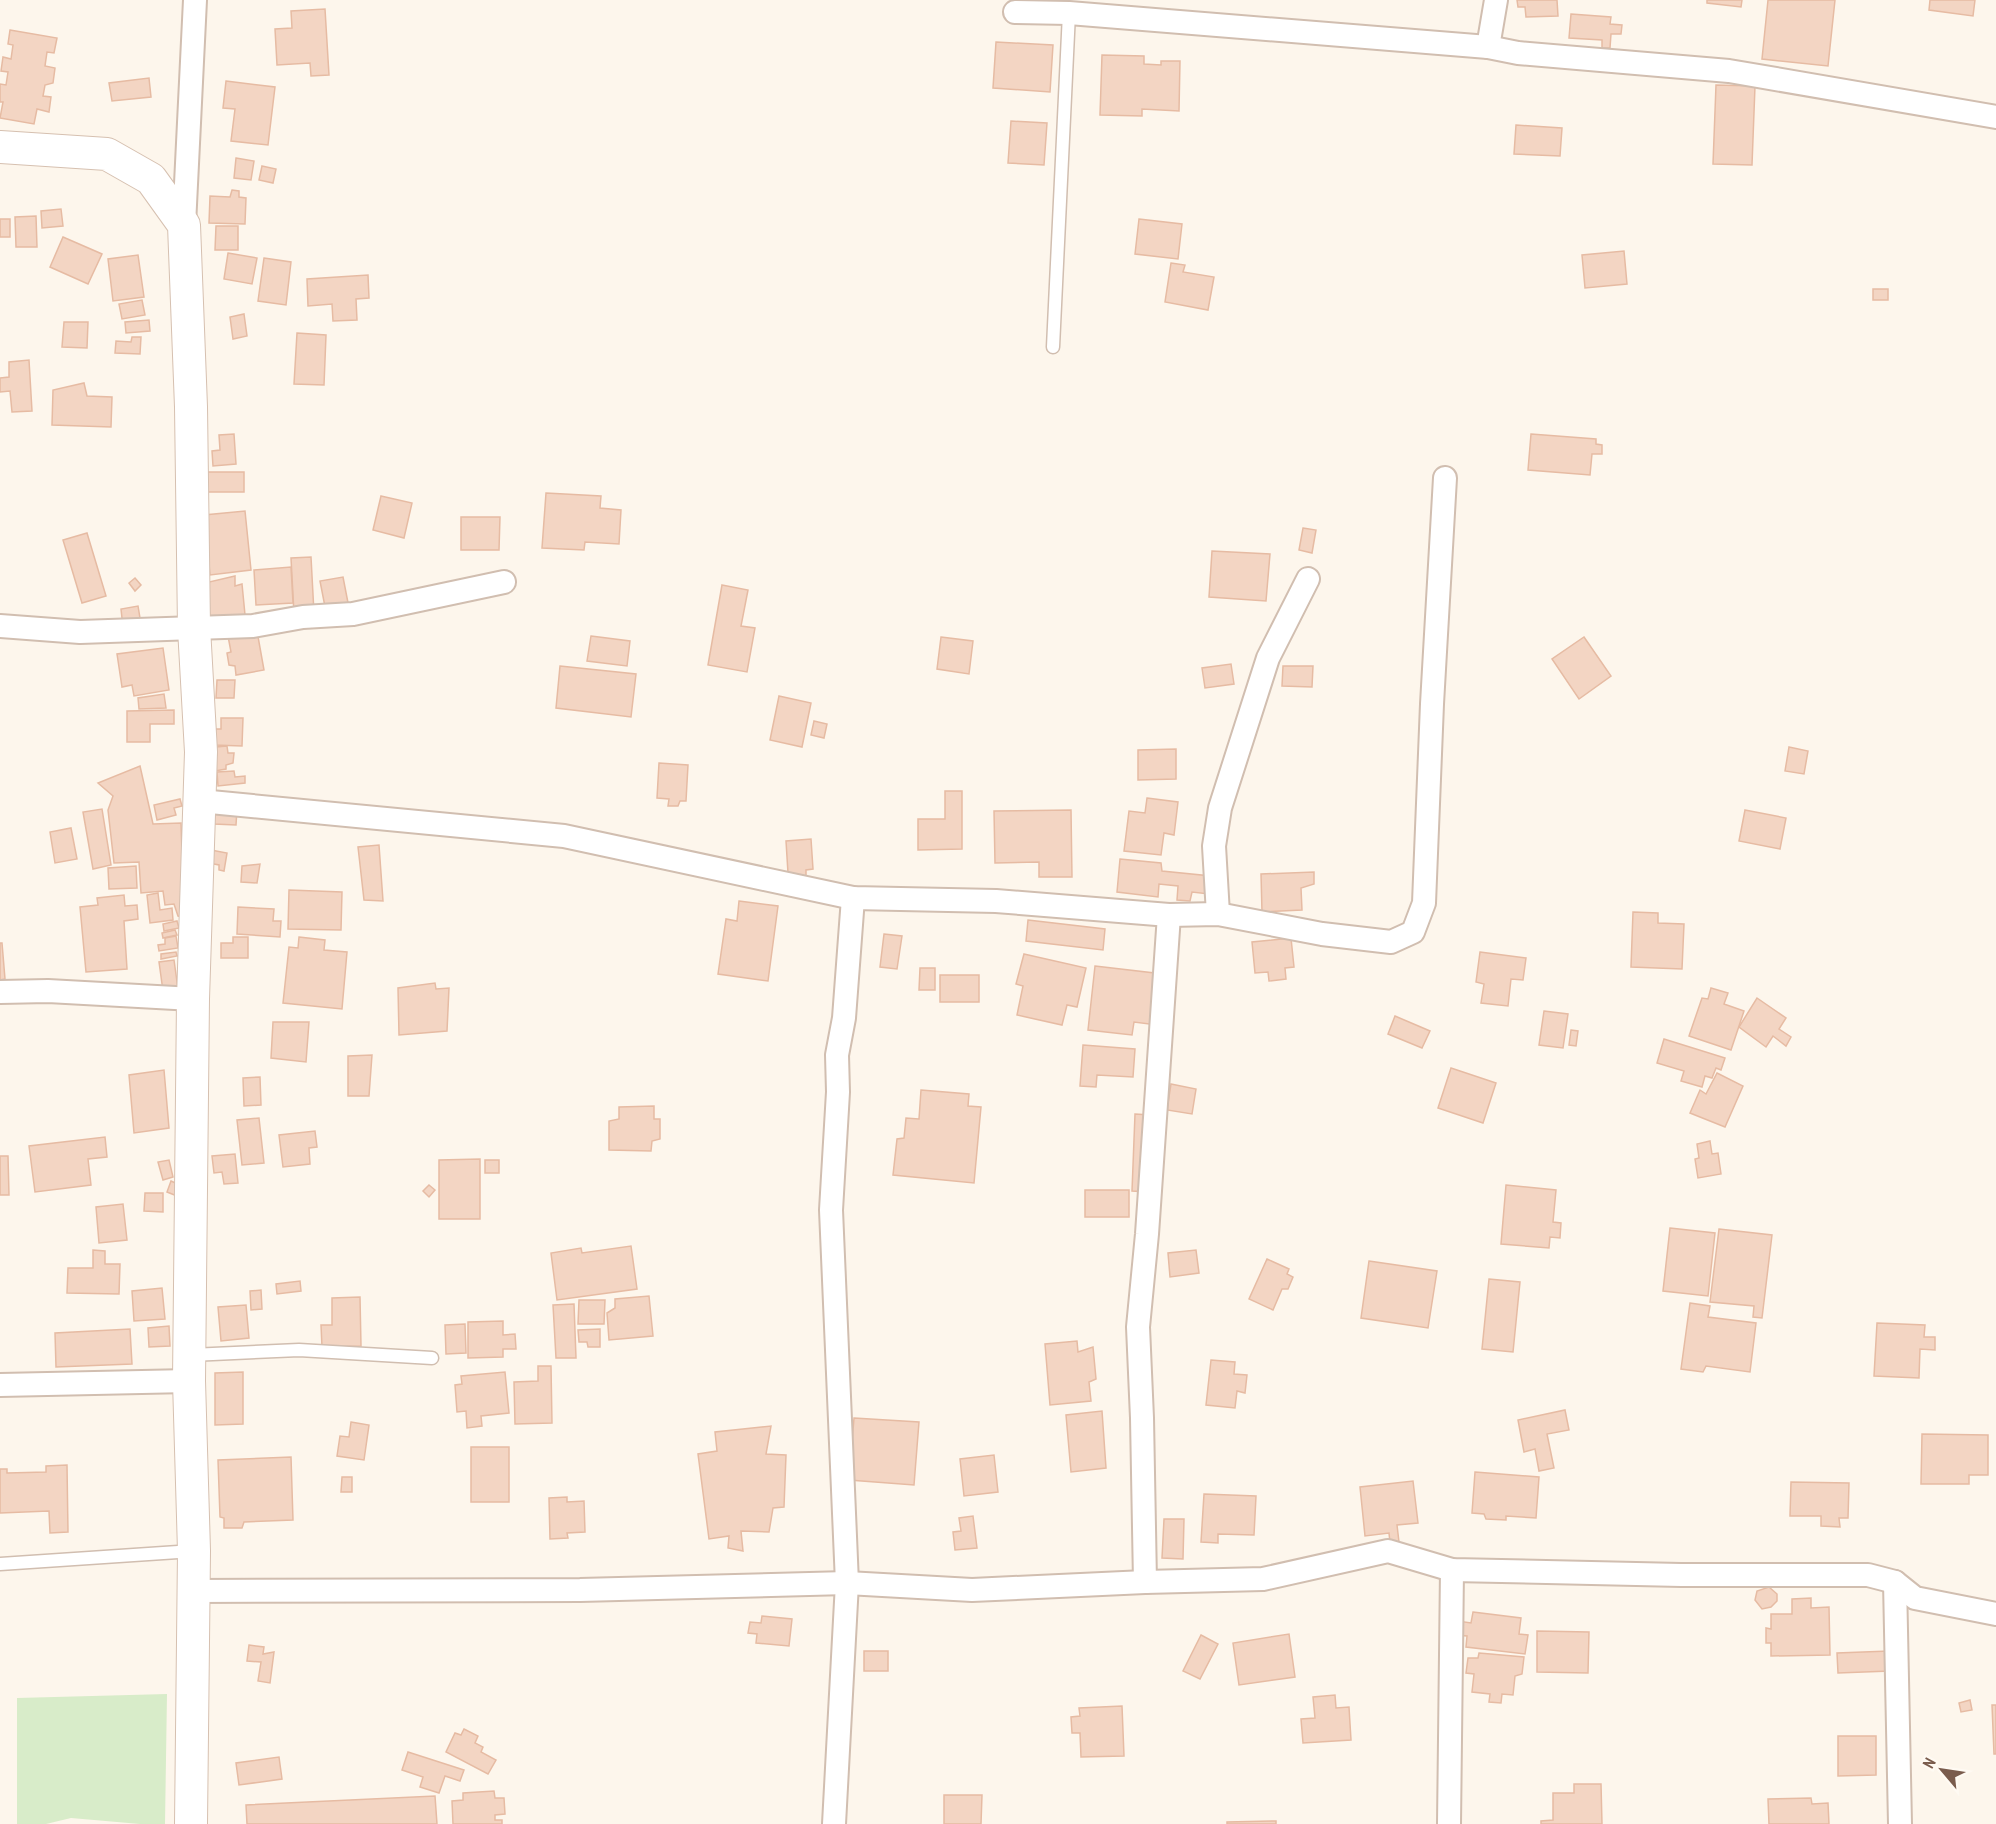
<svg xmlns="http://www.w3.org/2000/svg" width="1996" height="1824" viewBox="0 0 1996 1824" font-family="'PT Sans Narrow',sans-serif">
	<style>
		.green { fill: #d8ecc9 }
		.building { fill: #f3d5c3; stroke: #e6bba3; stroke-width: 1.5 }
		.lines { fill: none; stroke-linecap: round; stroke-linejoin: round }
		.lane-casing { stroke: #d1beb0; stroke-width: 15 }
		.street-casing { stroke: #d1beb0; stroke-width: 26 }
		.secondary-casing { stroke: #d6c0b0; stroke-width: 34 }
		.lane { stroke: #fff; stroke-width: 12 }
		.street { stroke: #fff; stroke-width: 22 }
		.secondary { stroke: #fff; stroke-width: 32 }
	</style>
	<rect width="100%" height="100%" fill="#fdf6ec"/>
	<!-- green -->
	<polygon class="green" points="167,1694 165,1824 140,1824 71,1818 46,1824 17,1824 17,1698"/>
	<!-- building -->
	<g class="building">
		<polygon points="1517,0 1557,0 1558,16 1526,17 1525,7 1518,7"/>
		<polygon points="1707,0 1742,0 1741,7 1707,3"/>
		<polygon points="1768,0 1835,0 1828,66 1762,59"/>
		<polygon points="1930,0 1975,0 1973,16 1929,10"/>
		<polygon points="325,9 329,75 311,76 310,63 277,65 275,29 292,28 291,11"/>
		<polygon points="1571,14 1611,17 1610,24 1622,25 1621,34 1611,34 1610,48 1602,48 1602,40 1569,38"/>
		<polygon points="10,30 57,38 54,53 47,52 45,66 55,68 53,83 45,85 43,96 51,97 49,112 37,109 34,124 0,118 3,102 0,102 0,84 6,85 8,72 1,71 3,57 11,59 13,45 8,44"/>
		<polygon points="996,42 1053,45 1050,92 993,88"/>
		<polygon points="1102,55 1144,56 1144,64 1161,65 1161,61 1180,61 1179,111 1142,109 1142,116 1100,115"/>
		<polygon points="149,78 151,97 112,101 109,83"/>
		<polygon points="226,81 275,87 268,145 231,141 235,109 223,108"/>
		<polygon points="1716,85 1755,86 1752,165 1713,164"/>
		<polygon points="1011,121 1047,123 1044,165 1008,163"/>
		<polygon points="1516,125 1562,128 1560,156 1514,154"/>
		<polygon points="236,158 254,161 251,180 234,178"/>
		<polygon points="262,166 276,169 273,183 259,180"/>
		<polygon points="232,190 239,191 239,197 246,198 245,224 209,223 210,196 230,197"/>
		<polygon points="61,209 63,226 42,228 41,211"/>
		<polygon points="36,216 37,247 16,247 15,217"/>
		<rect x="0" y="219" width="10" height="18"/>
		<polygon points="1139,219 1182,224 1178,259 1135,254"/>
		<polygon points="216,226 238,226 238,250 215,250"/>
		<polygon points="63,237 102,254 88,284 50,267"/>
		<polygon points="1624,251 1627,284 1585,288 1582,255"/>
		<polygon points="228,253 257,258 252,284 224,279"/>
		<polygon points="138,255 144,297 113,301 108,259"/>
		<polygon points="264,258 291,262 286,305 258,301"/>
		<polygon points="1171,263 1185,265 1183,272 1214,277 1208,310 1165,302"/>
		<polygon points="368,275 369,298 356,299 357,320 333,321 332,304 308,306 307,279"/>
		<rect x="1873" y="289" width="15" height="11"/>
		<polygon points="142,300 145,315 122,319 119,304"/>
		<polygon points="244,314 247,336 233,339 230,317"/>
		<polygon points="149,320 150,331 126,333 125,322"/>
		<polygon points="64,322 88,322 87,348 62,347"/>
		<polygon points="297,333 326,335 324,385 294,384"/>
		<polygon points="132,337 141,337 140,354 115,353 116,341 131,342"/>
		<polygon points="29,360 32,411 12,412 10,391 0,392 0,378 9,377 9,362"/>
		<polygon points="84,383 87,396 112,397 111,427 52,425 53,390"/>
		<polygon points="234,434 236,464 213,466 212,451 220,450 219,435"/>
		<polygon points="1531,434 1596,439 1596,444 1602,445 1602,454 1592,454 1590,475 1528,470"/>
		<rect x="207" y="472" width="37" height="20"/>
		<polygon points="546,493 601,496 600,508 621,510 619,544 585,542 584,550 542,548"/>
		<polygon points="381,496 412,503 404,538 373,530"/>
		<polygon points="245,511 251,570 210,575 204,515"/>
		<polygon points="461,517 500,517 499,550 461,550"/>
		<polygon points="1303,528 1316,530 1312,553 1299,550"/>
		<polygon points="87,533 106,596 82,603 63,540"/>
		<polygon points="1212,551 1270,554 1266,601 1209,597"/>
		<polygon points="311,557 314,613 294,614 291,558"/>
		<polygon points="291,567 293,603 256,605 254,570"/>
		<polygon points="235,576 235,586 242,584 246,625 203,626 209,582"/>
		<polygon points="343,577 349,608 326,612 320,581"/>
		<polygon points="135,578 141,585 135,591 129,583"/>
		<polygon points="722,585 748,590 741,626 755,628 747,672 708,665"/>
		<polygon points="138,606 141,624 123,627 121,609"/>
		<polygon points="257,631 264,670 236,675 235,666 229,665 227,653 231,652 228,636"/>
		<polygon points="591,636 630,641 627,666 587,661"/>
		<polygon points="941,637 973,641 969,674 937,669"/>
		<polygon points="1584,637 1611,676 1579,699 1552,659"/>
		<polygon points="163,648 169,690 134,696 132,685 122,687 117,654"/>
		<polygon points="1231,664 1234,684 1205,688 1202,668"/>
		<polygon points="560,666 636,674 631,717 556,708"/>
		<polygon points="1283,666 1313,666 1312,687 1282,686"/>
		<polygon points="217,680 235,680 234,698 216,698"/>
		<polygon points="164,694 166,708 139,709 138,698"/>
		<polygon points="779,696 811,703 802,747 770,740"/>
		<polygon points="174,710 174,724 150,724 150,742 127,742 127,711"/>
		<polygon points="221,718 243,718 242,746 214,745 214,729 221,729"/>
		<polygon points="814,721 827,724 824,738 811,735"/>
		<polygon points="227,746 228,753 234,753 233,763 226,765 226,769 215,771 212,756 217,755 216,747"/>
		<polygon points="1789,747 1808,751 1804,774 1785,771"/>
		<polygon points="1176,749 1176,779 1138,780 1138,750"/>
		<polygon points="659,763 688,765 686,801 680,801 678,806 668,806 669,799 657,798"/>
		<polygon points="140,766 153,824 181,823 184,917 178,916 174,904 165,905 163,891 141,893 139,862 114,863 108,810 113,796 98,783"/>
		<polygon points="234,771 235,777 245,776 245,783 218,786 217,772"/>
		<polygon points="945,791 962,791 962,849 918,850 918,819 945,819"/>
		<polygon points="1147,798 1178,802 1174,835 1164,833 1161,855 1124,851 1129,811 1145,813"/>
		<polygon points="180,799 182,806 174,808 176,815 157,820 154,805"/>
		<polygon points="215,808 237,809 236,825 214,824"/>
		<polygon points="102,809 111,865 93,869 83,812"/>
		<polygon points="1071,810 1072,877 1039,877 1039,862 995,863 994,811"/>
		<polygon points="1745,810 1786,818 1780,849 1739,841"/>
		<polygon points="71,828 77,859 55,863 50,832"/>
		<polygon points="811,839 813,869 806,870 806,883 793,884 793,873 788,873 786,841"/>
		<polygon points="379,845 383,901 364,900 358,847"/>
		<polygon points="211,850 227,853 224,871 219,870 219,865 208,863"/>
		<polygon points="1120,859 1161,863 1162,871 1211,876 1209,894 1192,892 1190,901 1177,900 1178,886 1159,884 1158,897 1117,892"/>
		<polygon points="260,864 257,883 241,882 242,866"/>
		<polygon points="136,866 137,888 109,889 108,868"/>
		<polygon points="1314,872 1314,884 1301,888 1302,910 1262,912 1261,874"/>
		<polygon points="289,890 342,892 341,930 288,929"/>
		<polygon points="158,893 160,910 172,908 173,920 150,923 147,895"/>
		<polygon points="124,895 125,906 137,905 138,919 124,921 127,969 86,972 80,907 98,905 97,898"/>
		<polygon points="739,901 778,906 768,981 718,974 726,919 737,921"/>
		<polygon points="238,907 274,909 273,921 281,921 280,937 237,934"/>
		<polygon points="1633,912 1658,913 1658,923 1684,924 1682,969 1631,967"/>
		<polygon points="1028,920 1105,929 1103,950 1026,941"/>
		<polygon points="177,921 179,928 164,931 163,924"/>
		<polygon points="175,930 177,935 163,938 162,933"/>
		<polygon points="884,934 902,936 897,969 880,967"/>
		<polygon points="176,936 178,948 159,951 158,945 165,944 165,938"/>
		<polygon points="233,937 248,937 248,958 221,958 221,943 233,943"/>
		<polygon points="299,937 325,940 324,950 347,952 342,1009 283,1003 289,947 298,948"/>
		<polygon points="1291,938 1294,967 1285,968 1286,979 1269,981 1268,972 1255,973 1252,942"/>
		<polygon points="0,943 2,943 5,979 0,980"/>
		<polygon points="176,952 177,956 161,959 161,954"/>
		<polygon points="1480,952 1526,958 1523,980 1511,979 1508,1006 1481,1003 1484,984 1476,982"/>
		<polygon points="1024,954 1086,968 1077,1007 1067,1005 1062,1025 1017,1015 1023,986 1016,984"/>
		<polygon points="174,960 178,989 163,991 159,962"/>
		<polygon points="1095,966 1163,974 1157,1025 1134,1022 1132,1035 1088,1030"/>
		<polygon points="920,968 935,968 935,990 919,990"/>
		<rect x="940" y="975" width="39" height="27"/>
		<polygon points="435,983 436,989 449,988 447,1031 399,1035 398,988"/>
		<polygon points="1711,988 1728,993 1724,1004 1744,1011 1731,1050 1689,1036 1702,998 1708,999"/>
		<polygon points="1757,998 1786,1018 1779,1029 1791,1037 1786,1046 1773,1036 1766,1047 1739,1027"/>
		<polygon points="1544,1011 1568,1014 1563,1048 1539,1045"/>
		<polygon points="1395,1016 1430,1031 1422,1048 1388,1034"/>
		<polygon points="273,1022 309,1022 306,1062 271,1058"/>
		<polygon points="1571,1030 1578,1031 1576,1046 1569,1045"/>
		<polygon points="1664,1039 1725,1058 1721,1070 1716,1068 1712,1078 1705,1076 1702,1087 1681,1081 1684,1071 1657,1063"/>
		<polygon points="1083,1045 1135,1049 1133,1077 1097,1075 1096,1087 1080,1086"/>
		<polygon points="372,1055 369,1096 348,1096 348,1056"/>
		<polygon points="1451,1068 1496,1083 1483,1123 1438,1108"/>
		<polygon points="164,1070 169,1128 134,1133 129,1075"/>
		<polygon points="1717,1073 1743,1086 1725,1127 1690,1113 1700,1090 1706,1094"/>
		<polygon points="260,1077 261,1105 244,1106 243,1078"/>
		<polygon points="1171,1084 1196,1089 1192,1114 1167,1110"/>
		<polygon points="921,1090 969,1094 968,1106 981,1107 974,1183 893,1175 897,1139 904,1138 906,1118 919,1119"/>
		<polygon points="654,1106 654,1119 660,1119 660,1139 652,1141 651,1151 609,1150 609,1121 619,1119 619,1107"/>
		<polygon points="1135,1114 1150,1115 1147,1192 1132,1191"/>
		<polygon points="259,1118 264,1163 242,1165 237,1120"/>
		<polygon points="315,1131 317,1147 309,1148 310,1164 283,1167 279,1135"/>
		<polygon points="105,1137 107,1157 88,1159 91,1185 35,1192 29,1146"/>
		<polygon points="1710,1141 1712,1154 1718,1153 1721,1174 1698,1178 1695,1159 1699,1158 1697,1144"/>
		<polygon points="235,1154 238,1183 224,1184 222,1172 214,1173 212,1156"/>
		<polygon points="0,1156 8,1156 9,1195 0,1195"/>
		<polygon points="480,1159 480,1219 439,1219 439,1160"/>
		<polygon points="169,1160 173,1177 163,1180 158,1162"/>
		<rect x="485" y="1160" width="14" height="13"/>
		<polygon points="171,1181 186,1188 182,1198 167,1192"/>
		<polygon points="429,1185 435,1190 429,1197 423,1191"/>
		<polygon points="1506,1185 1556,1190 1553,1222 1561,1223 1560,1238 1550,1237 1549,1248 1501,1244"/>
		<rect x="1085" y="1190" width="44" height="27"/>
		<polygon points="145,1193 163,1193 163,1212 144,1211"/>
		<polygon points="123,1204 127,1240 99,1243 96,1207"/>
		<polygon points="1670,1228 1715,1233 1708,1296 1663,1291"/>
		<polygon points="1719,1229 1772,1235 1762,1318 1753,1317 1754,1306 1710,1302"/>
		<polygon points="631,1246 637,1289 557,1300 551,1253 581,1248 582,1253"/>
		<polygon points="93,1250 105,1251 105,1264 120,1264 119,1294 67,1293 68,1268 93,1268"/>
		<polygon points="1196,1250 1199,1273 1170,1277 1168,1253"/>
		<polygon points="1267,1259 1289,1269 1287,1274 1293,1277 1288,1289 1282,1289 1273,1310 1249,1299"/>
		<polygon points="1369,1261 1437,1271 1428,1328 1361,1318"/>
		<polygon points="1489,1279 1520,1282 1513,1352 1482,1349"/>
		<polygon points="300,1281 301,1291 277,1294 276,1284"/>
		<polygon points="162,1288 165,1319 134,1321 132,1291"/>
		<polygon points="261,1290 262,1309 251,1310 250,1291"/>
		<polygon points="649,1296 653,1336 609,1340 607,1313 615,1308 615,1299"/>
		<polygon points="360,1297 361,1346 322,1347 321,1325 332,1325 332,1298"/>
		<polygon points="579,1300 605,1300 604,1324 578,1324"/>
		<polygon points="1690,1303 1710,1306 1708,1317 1756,1323 1750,1372 1706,1366 1703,1372 1681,1369"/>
		<polygon points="574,1304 576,1358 556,1358 553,1305"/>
		<polygon points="246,1305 249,1338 221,1341 218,1307"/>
		<polygon points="503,1321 503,1335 515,1334 516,1349 503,1349 503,1357 468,1358 468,1322"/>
		<polygon points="1877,1323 1925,1325 1924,1337 1935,1337 1935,1350 1920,1349 1919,1378 1874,1376"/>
		<polygon points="465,1324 466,1353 446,1354 445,1325"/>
		<polygon points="169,1326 170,1346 149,1347 148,1328"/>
		<polygon points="130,1329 132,1364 56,1367 55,1333"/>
		<polygon points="600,1329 600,1347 588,1347 587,1342 579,1342 578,1330"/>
		<polygon points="1077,1341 1078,1352 1093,1347 1096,1379 1089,1382 1091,1401 1050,1405 1045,1344"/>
		<polygon points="1211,1360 1235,1362 1234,1374 1247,1375 1245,1393 1237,1391 1235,1408 1206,1405"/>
		<polygon points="538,1366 551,1366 552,1423 515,1424 514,1382 538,1381"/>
		<polygon points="243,1372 243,1424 215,1425 215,1373"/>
		<polygon points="505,1372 509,1413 481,1416 482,1426 467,1428 466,1411 457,1412 455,1385 462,1384 461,1376"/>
		<polygon points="1565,1410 1569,1430 1547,1434 1554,1468 1539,1471 1535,1449 1524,1452 1518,1420"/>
		<polygon points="1102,1411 1106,1468 1071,1472 1066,1415"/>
		<polygon points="854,1418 919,1422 914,1485 849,1480"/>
		<polygon points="351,1422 369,1425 364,1460 337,1456 340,1436 349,1437"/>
		<polygon points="771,1426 766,1454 786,1455 784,1507 773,1508 769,1532 741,1531 743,1551 728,1548 729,1536 709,1539 698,1454 717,1451 715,1432"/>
		<polygon points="1922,1434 1988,1435 1988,1475 1969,1475 1969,1484 1921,1484"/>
		<rect x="471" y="1447" width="38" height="55"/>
		<polygon points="994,1455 998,1492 964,1496 960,1459"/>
		<polygon points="291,1457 293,1520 244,1522 242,1528 224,1528 224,1518 220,1517 218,1460"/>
		<polygon points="67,1465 68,1532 50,1533 49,1511 0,1513 0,1469 7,1469 7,1473 46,1472 46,1466"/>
		<polygon points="1475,1472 1539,1477 1536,1518 1506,1516 1506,1520 1486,1519 1484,1514 1472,1513"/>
		<polygon points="342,1477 352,1477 352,1492 341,1492"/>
		<polygon points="1413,1481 1418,1523 1397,1525 1399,1542 1390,1543 1389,1533 1365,1536 1360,1487"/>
		<polygon points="1791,1482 1849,1483 1848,1518 1839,1518 1840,1527 1821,1526 1821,1516 1790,1516"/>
		<polygon points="1204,1494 1256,1496 1254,1535 1218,1534 1218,1543 1201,1542"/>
		<polygon points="567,1497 567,1502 584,1501 585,1532 567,1533 568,1538 550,1539 549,1498"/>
		<polygon points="973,1516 977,1548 955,1550 953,1532 961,1531 959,1518"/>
		<polygon points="1164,1519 1184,1519 1183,1559 1162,1558"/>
		<polygon points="1769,1587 1777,1594 1777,1601 1771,1607 1762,1609 1755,1600 1757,1591"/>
		<polygon points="1811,1598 1811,1608 1829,1607 1830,1655 1771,1656 1771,1643 1766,1643 1766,1628 1771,1629 1771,1614 1792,1614 1792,1599"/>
		<polygon points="1473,1612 1521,1618 1519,1634 1528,1635 1525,1654 1466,1647 1467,1636 1456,1635 1458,1621 1471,1623"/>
		<polygon points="762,1616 792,1619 789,1646 756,1643 757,1634 748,1633 750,1622 761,1623"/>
		<polygon points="1537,1631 1589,1632 1588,1673 1537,1672"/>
		<polygon points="1289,1634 1295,1677 1239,1685 1233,1643"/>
		<polygon points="1201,1635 1218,1644 1200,1679 1183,1671"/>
		<polygon points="249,1645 264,1647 263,1654 274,1652 270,1683 258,1681 261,1662 247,1661"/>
		<rect x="864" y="1651" width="24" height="20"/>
		<polygon points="1889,1651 1890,1671 1838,1673 1837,1653"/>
		<polygon points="1479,1653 1524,1657 1522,1674 1515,1676 1513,1695 1502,1694 1501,1703 1489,1702 1490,1694 1472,1692 1474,1674 1466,1673 1468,1658 1478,1658"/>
		<polygon points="1335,1695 1336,1708 1349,1707 1351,1740 1303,1743 1301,1719 1315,1718 1313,1697"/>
		<polygon points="1970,1700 1972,1710 1961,1712 1959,1703"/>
		<polygon points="1992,1705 1996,1705 1996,1754 1994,1754"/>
		<polygon points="1122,1706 1124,1756 1081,1757 1080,1733 1072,1733 1071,1717 1080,1716 1079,1708"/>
		<polygon points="464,1729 478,1736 475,1743 483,1747 481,1752 496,1760 488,1774 446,1752 455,1733 461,1735"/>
		<polygon points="1838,1736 1876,1736 1876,1775 1838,1776"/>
		<polygon points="408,1752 464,1770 460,1781 445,1776 439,1793 420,1787 423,1777 402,1770"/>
		<polygon points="279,1757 282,1779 239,1785 236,1763"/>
		<polygon points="1574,1784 1601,1784 1602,1824 1541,1824 1541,1821 1553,1820 1553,1793 1574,1793"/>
		<polygon points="494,1791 495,1798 504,1798 505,1814 495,1815 495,1820 502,1820 502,1824 453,1824 452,1801 463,1800 463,1793"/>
		<polygon points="944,1795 982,1795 981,1824 944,1824"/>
		<polygon points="435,1796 437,1824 247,1824 246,1805"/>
		<polygon points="1811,1798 1812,1804 1828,1803 1829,1824 1769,1824 1768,1799"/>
		<polygon points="1276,1821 1276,1824 1227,1824 1227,1822"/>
	</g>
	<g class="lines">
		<defs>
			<g id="lane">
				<polyline points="1053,347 1069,13"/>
				<polyline points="191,1355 299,1350 432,1358"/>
				<polyline points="0,1564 193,1551"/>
			</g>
			<g id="street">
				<polyline points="1015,12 1069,13 1488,47 1518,53 1729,71 1996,117"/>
				<polyline points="1488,47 1496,0"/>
				<polyline points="184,225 195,0"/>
				<polyline points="0,626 80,632 253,626 303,617 353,614 504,582"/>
				<polyline points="200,801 564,836 853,898 996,901 1169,915 1218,914 1322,934 1391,942 1413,932 1424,903 1432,704 1445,478"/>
				<polyline points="1218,914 1214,846 1220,808 1268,658 1308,579"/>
				<polyline points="0,992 48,991 193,999"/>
				<polyline points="0,1385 189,1381"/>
				<polyline points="1145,1582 1142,1418 1138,1327 1147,1234 1169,915"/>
				<polyline points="1895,1582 1900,1824"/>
				<polyline points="193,1591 580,1590 847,1583 972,1590 1145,1582 1263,1579 1388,1551 1452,1570 1681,1575 1868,1575 1895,1582 1915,1598 1996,1614"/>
				<polyline points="834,1824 847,1583 831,1210 838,1092 837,1055 844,1018 853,898"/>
				<polyline points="1449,1824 1452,1570"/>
			</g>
			<polyline id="secondary" points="0,147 107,154 151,179 184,225 191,407 194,628 201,752 193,999 189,1381 194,1551 191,1824"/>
		</defs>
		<!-- lane casing -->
		<use href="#lane" class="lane-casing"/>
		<!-- street casing -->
		<use href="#street" class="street-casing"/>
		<!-- secondary casing -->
		<use href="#secondary" class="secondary-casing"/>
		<!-- lane -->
		<use href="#lane" class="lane"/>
		<!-- street -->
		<use href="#street" class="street"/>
		<!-- secondary -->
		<use href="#secondary" class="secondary"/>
	</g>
	<!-- north arrow -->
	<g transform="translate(1942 1770) rotate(299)" stroke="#fffaf3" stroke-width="4.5" paint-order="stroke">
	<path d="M0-4.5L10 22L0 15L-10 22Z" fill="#7a5c4d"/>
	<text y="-9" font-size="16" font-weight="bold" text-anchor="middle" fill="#7a5c4d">N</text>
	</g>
</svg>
